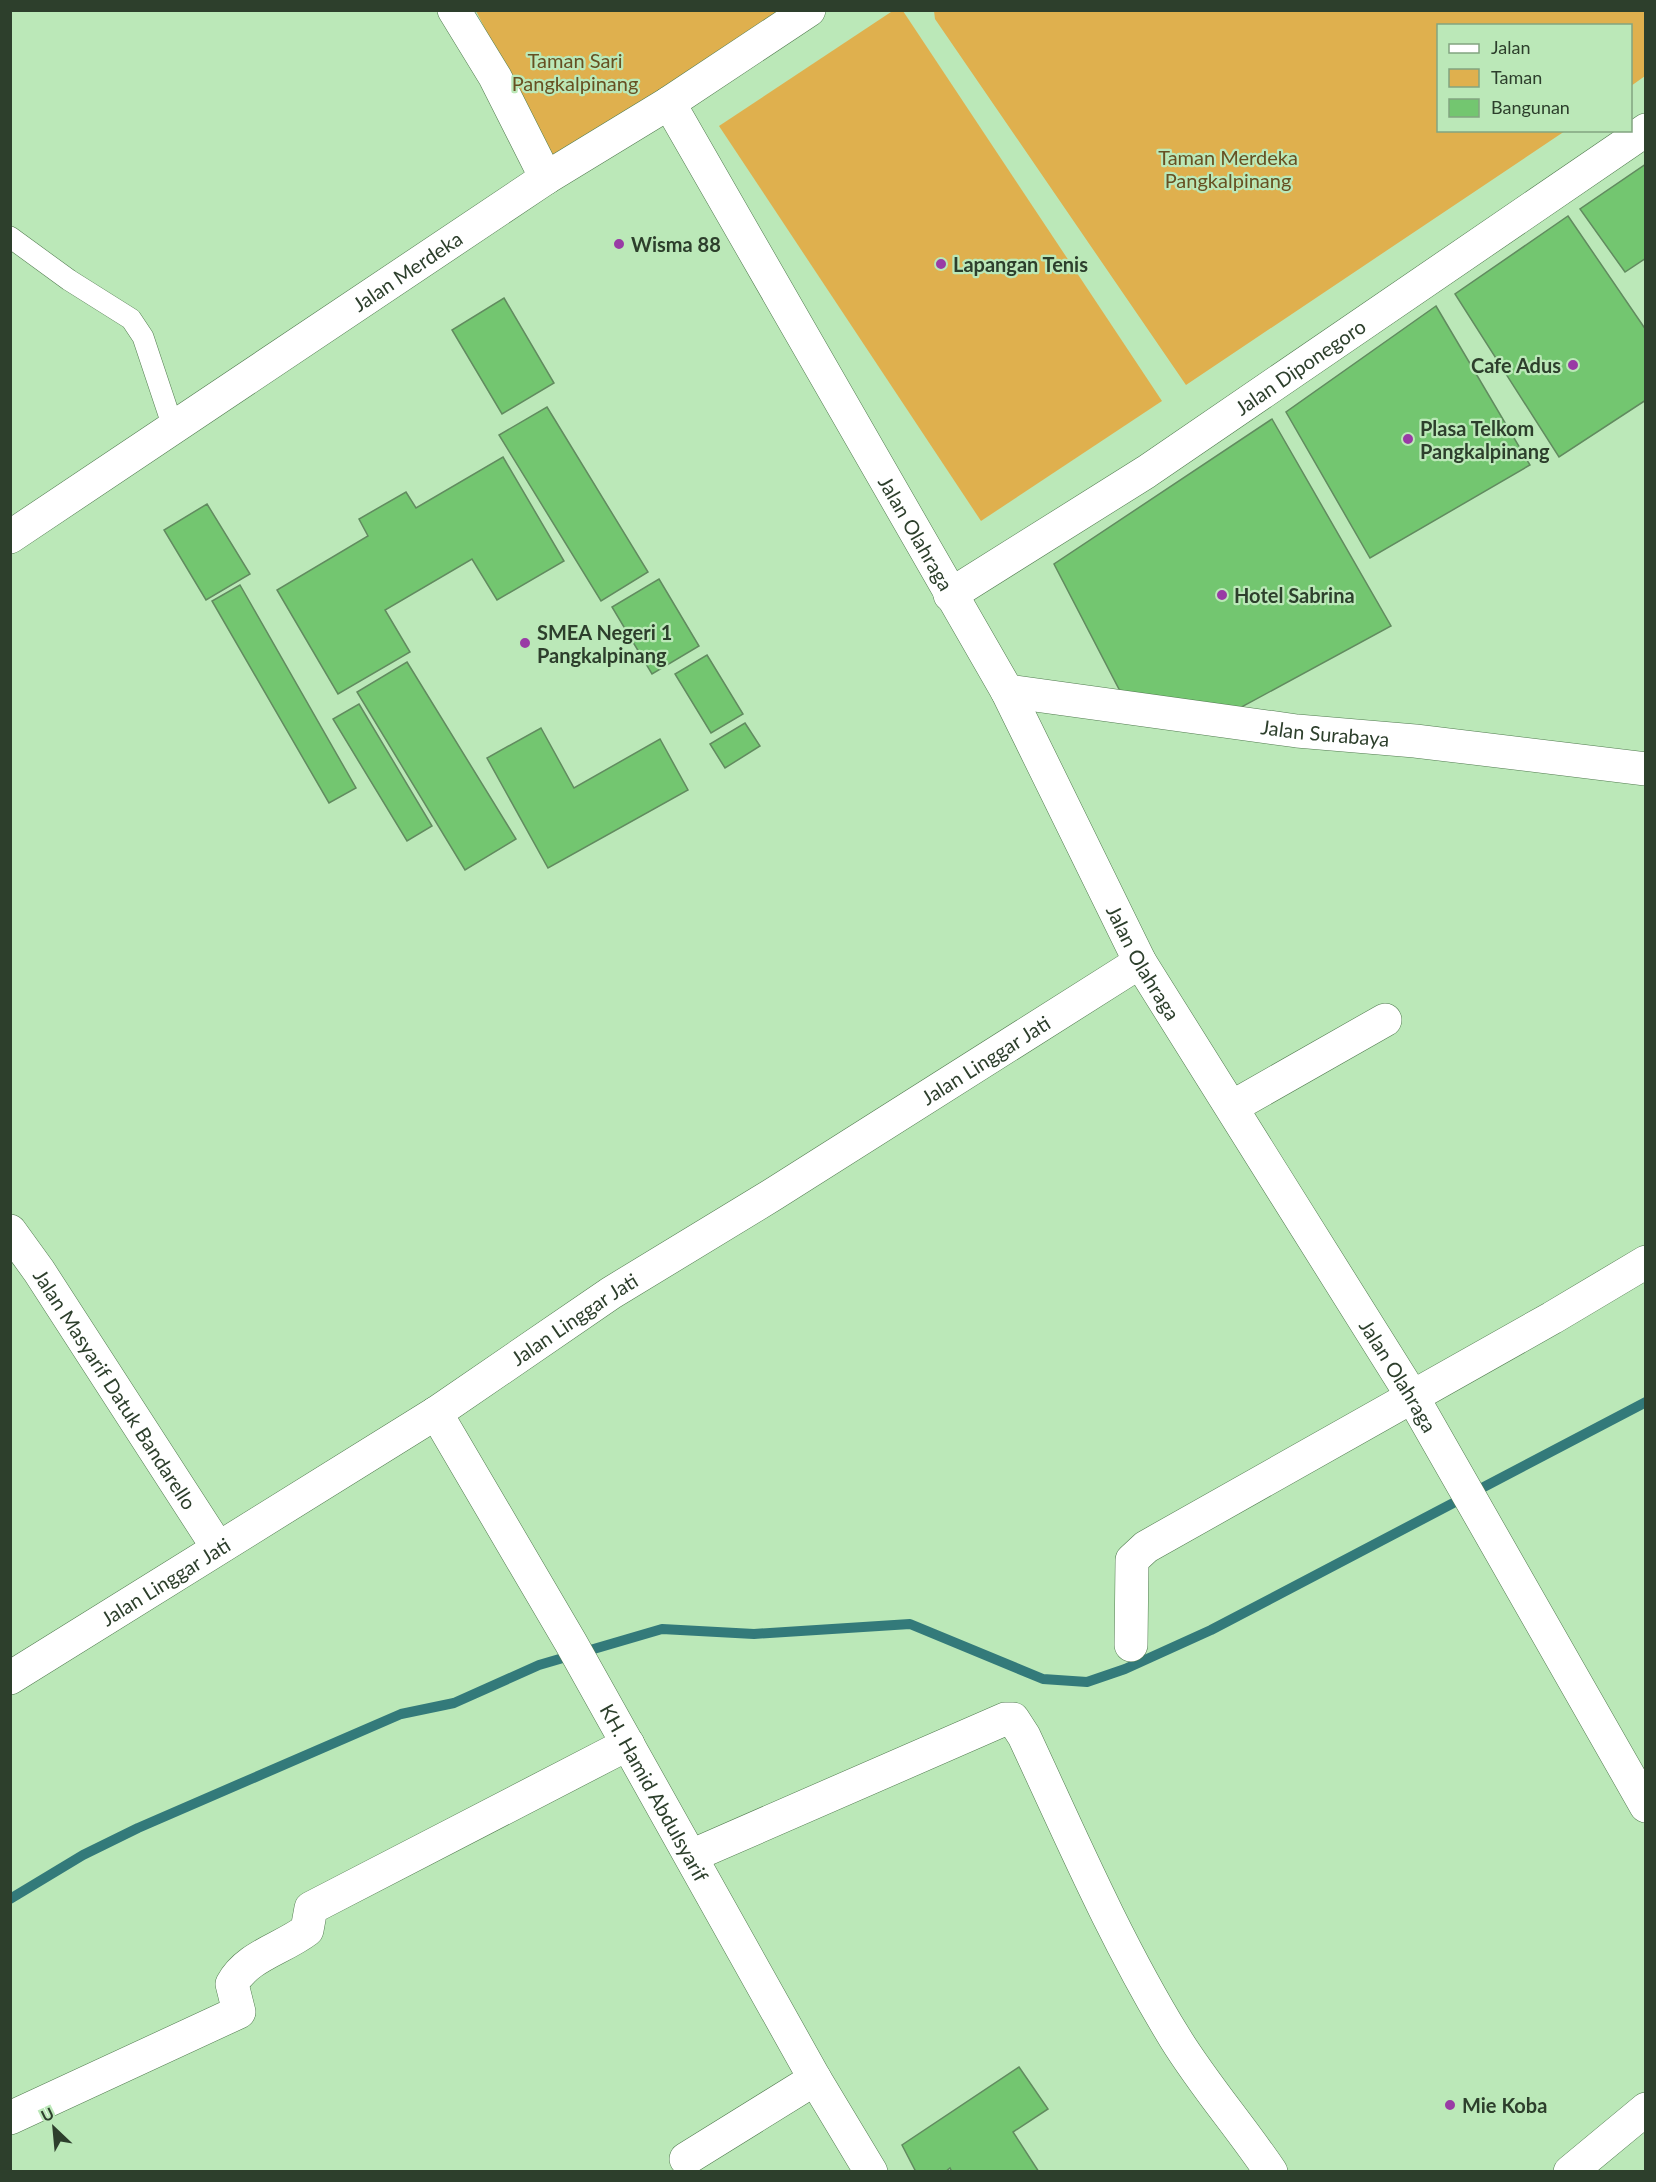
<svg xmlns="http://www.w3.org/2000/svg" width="1656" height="2182" viewBox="0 0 1656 2182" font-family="Lato,sans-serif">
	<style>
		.green { fill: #dfb04e }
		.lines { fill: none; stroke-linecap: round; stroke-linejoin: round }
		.stream { stroke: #337a7a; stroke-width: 10 }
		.building { fill: #73c670; stroke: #618b5f; stroke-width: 1.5 }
		.lane-casing { stroke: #517b4f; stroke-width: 22 }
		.street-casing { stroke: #517b4f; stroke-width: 34 }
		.lane { stroke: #fff; stroke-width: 21 }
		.street { stroke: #fff; stroke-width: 33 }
		.poi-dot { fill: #993ba5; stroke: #bbe8b8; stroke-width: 2 }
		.labels { text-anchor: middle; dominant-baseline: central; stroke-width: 4.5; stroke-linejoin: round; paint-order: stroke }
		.park-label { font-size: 20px; fill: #675022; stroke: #bbe8b8 }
		.poi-label { font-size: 20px; font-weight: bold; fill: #2d3f2c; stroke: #bbe8b8; text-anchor: start }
		.street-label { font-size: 20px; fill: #2d3f2c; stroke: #bbe8b8 }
	</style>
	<rect width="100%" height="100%" fill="#bbe8b8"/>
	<!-- green -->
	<g class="green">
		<polygon points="894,10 903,11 1162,401 981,521 719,126"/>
		<polygon points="476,11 783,11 551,160"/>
		<polygon points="934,11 1645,11 1645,76 1631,86 1630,26 1438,26 1438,130 1565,131 1186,385 935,19"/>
	</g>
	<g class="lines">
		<!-- stream -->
		<polyline class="stream" points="10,1899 83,1855 138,1828 401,1714 454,1703 539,1665 662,1629 754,1634 910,1624 1043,1679 1087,1682 1125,1669 1211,1630 1646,1402"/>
	</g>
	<!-- building -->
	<g class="building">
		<polygon points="1646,164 1646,258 1625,272 1580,209"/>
		<polygon points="1568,216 1646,330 1646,400 1559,457 1455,294"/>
		<polygon points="504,298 554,383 502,414 452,330"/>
		<polygon points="1436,306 1530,465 1370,558 1286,412"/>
		<polygon points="547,407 648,572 601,601 499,435"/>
		<polygon points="1272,419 1391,626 1225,716 1120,691 1054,564"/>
		<polygon points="503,457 564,561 497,600 472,559 385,610 410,652 338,694 277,590 368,536 359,519 406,492 416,508"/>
		<polygon points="207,504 250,574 206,600 164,530"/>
		<polygon points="659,579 699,646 652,674 612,607"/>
		<polygon points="240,585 356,788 329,803 212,601"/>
		<polygon points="707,655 743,714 711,733 675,674"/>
		<polygon points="407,662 516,839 465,870 357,692"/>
		<polygon points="359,704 432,826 407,841 333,719"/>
		<polygon points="745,723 760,746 725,768 710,744"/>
		<polygon points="541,728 574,788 660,739 688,790 548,868 487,758"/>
		<polygon points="1019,2067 1048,2109 1013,2132 1039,2172 952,2172 950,2168 945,2172 916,2172 902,2145"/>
	</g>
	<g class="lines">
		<defs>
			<polyline id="lane" points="10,237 69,280 131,319 143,337 173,427"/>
			<g id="street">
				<polyline points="454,10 495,77 546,178"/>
				<path id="s1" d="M669,103L1007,691L1140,962L1412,1396L1646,1806"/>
				<path id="s2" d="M10,537L546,178L669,103L809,10"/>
				<path id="s3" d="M950,595L1146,472L1646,130"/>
				<path id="s4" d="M1007,691L1297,731L1415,741L1646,769"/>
				<polyline points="1232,1107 1385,1020"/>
				<path id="s5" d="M10,1231L39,1271L218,1548"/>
				<path id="s6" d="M436,1413L571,1643L815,2079L871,2172"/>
				<polyline points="1131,1645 1132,1560 1146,1547 1552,1318 1646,1262"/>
				<path id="s7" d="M10,1678L436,1413L611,1293L772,1195L1140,962"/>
				<path d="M691,1856L1005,1719H1013L1024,1736C1071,1837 1116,1942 1175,2038C1204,2085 1240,2126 1271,2172"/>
				<path d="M10,2118L239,2012L232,1984C247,1956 282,1949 307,1930L311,1908L628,1744"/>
				<polyline points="686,2159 815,2079"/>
				<polyline points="1570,2172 1646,2109"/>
			</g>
		</defs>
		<!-- lane casing -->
		<use href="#lane" class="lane-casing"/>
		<!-- street casing -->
		<use href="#street" class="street-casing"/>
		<!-- lane -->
		<use href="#lane" class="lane"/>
		<!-- street -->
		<use href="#street" class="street"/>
	</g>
	<!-- markers -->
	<g class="poi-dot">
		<circle cx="619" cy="244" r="6"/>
		<circle cx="941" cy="264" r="6"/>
		<circle cx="1573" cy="365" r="6"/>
		<circle cx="1408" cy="439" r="6"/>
		<circle cx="1222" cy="595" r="6"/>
		<circle cx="525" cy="643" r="6"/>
		<circle cx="1450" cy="2105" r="6"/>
	</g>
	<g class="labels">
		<!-- park labels -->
		<g class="park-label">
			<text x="575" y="60">Taman Sari<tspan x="575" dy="23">Pangkalpinang</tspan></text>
			<text x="1228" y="157">Taman Merdeka<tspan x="1228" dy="23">Pangkalpinang</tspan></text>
		</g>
		<!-- poi labels -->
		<g class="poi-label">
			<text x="631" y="244">Wisma 88</text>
			<text x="953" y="264">Lapangan Tenis</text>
			<text x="1561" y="365" text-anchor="end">Cafe Adus</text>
			<text x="1420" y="428">Plasa Telkom<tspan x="1420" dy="23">Pangkalpinang</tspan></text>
			<text x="1234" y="595">Hotel Sabrina</text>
			<text x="537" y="632">SMEA Negeri 1<tspan x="537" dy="23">Pangkalpinang</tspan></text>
			<text x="1462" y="2105">Mie Koba</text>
		</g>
		<!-- street labels -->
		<g class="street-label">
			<text stroke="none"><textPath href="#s2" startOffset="478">Jalan Merdeka</textPath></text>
			<text stroke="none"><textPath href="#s3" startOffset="418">Jalan Diponegoro</textPath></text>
			<text stroke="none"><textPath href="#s1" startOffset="496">Jalan Olahraga</textPath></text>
			<text stroke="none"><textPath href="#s4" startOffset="321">Jalan Surabaya</textPath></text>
			<text stroke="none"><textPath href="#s1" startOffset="982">Jalan Olahraga</textPath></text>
			<text stroke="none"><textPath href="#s7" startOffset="1155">Jalan Linggar Jati</textPath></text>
			<text stroke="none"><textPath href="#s7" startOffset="669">Jalan Linggar Jati</textPath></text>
			<text stroke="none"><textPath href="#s1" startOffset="1468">Jalan Olahraga</textPath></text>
			<text stroke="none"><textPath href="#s5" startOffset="190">Jalan Masyarif Datuk Bandarello</textPath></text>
			<text stroke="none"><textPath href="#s7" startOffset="183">Jalan Linggar Jati</textPath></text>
			<text stroke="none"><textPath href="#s6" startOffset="438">KH. Hamid Abdulsyarif</textPath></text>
		</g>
	</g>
	<!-- border -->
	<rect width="1656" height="2182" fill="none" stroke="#2d3f2c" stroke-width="24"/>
	<!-- legend -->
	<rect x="1437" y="24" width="195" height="108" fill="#bbe8b8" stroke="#82a480" stroke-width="1.5"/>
	<rect x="1449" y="44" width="30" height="9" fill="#ffffff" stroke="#82a480" stroke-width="1.5"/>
	<text x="1491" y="54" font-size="18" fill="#2d3f2c">Jalan</text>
	<rect x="1449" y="69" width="30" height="18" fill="#dfb04e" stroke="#82a480" stroke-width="1.5"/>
	<text x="1491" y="84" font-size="18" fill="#2d3f2c">Taman</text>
	<rect x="1449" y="99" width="30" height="18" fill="#73c670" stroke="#82a480" stroke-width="1.5"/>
	<text x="1491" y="114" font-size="18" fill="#2d3f2c">Bangunan</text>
	<!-- north arrow -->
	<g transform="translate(54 2128) rotate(334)" stroke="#bbe8b8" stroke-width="4.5" paint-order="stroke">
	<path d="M0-4.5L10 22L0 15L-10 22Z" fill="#2d3f2c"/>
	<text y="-9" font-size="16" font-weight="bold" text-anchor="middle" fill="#2d3f2c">U</text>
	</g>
</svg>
